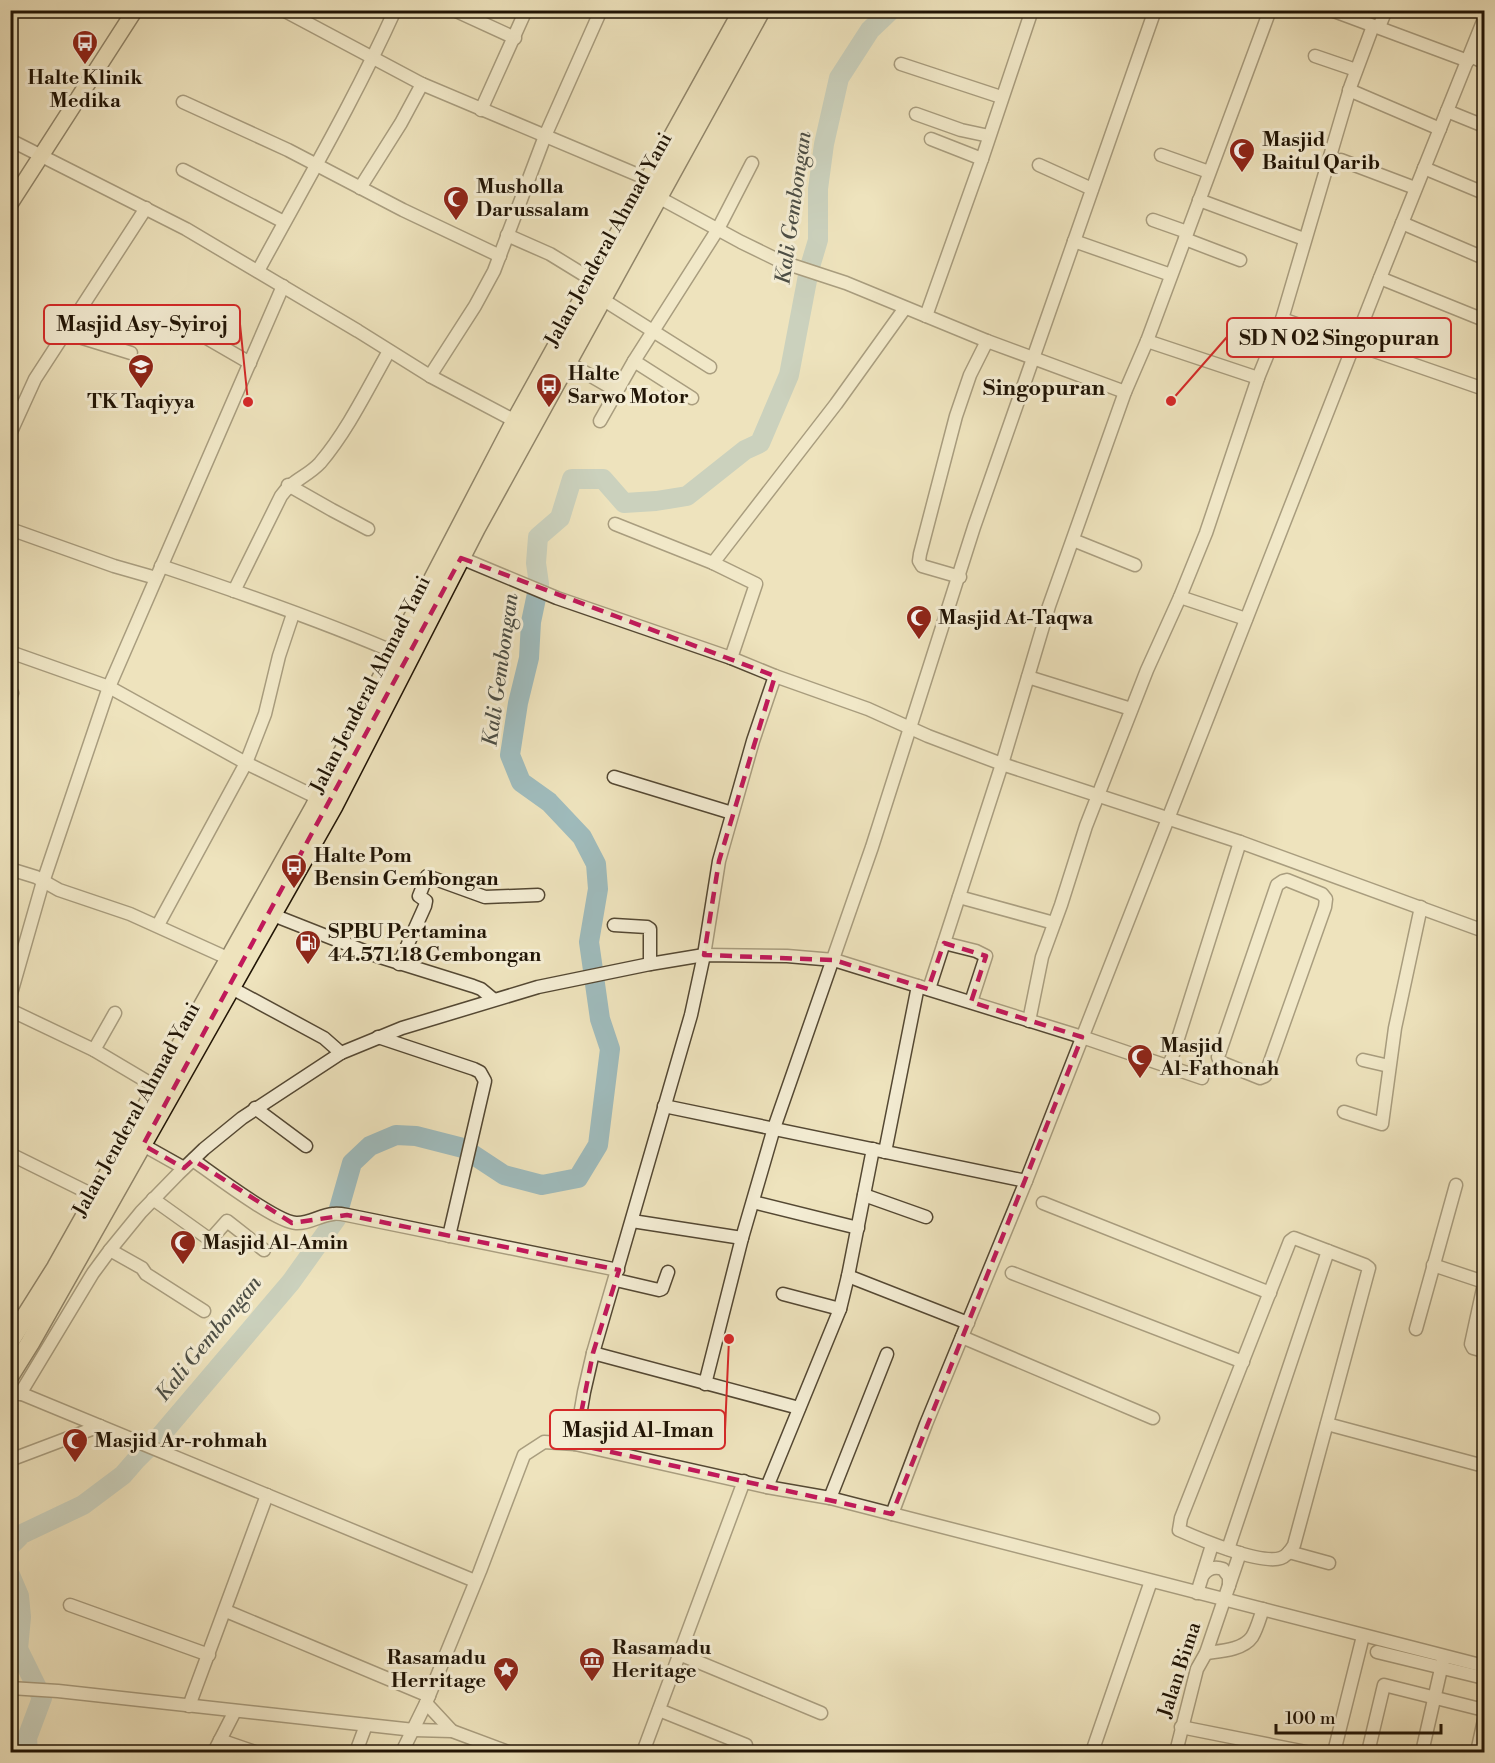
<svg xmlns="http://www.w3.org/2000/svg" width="1495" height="1763" viewBox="0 0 1495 1763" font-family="'Libre Bodoni',serif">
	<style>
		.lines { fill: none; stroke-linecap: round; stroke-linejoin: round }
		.river { stroke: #9fbbbc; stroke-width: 20 }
		.minor-casing { stroke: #544833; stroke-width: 15 }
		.major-casing { stroke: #201405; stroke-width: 18 }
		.highway-casing { stroke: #201405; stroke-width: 21 }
		.minor { stroke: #f4edd4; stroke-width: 12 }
		.major { stroke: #eee3bd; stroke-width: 15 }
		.highway { stroke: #eee3bd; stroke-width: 18 }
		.marked { fill: none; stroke: #c2185b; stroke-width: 4.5; stroke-dasharray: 12 8; stroke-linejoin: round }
		.labels { text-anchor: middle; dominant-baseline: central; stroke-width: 6; stroke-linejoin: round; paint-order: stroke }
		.poi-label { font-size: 20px; font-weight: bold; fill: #201405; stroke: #f4edd4; text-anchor: start }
		.street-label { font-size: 20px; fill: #201405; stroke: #f4edd4 }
		.water-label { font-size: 21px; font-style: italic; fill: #4c4e45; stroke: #f4edd4 }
		.quarter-label { font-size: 22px; font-weight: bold; fill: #201405; stroke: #f4edd4 }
		.leader { fill: none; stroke: #d62828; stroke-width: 2 }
		.callout-dot { fill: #d62828; stroke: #f4edd4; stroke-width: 2 }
		.callout { fill: #f4edd4; stroke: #d62828; stroke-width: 2 }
		.callout-label { font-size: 21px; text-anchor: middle; font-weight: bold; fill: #201405 }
	</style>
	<rect width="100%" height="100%" fill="#eee3bd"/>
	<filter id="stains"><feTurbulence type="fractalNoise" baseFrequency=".00333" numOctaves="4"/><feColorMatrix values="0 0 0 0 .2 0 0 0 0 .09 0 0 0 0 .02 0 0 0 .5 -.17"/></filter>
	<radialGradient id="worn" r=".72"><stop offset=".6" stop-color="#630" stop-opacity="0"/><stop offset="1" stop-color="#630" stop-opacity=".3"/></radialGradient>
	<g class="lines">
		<!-- river -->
		<g class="river">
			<polyline points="10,1546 22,1534 83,1505 123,1475 136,1460 161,1435 291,1282 336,1219 352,1163 370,1146 396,1135 416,1136 463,1148 504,1175 542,1185 578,1178 598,1145 610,1049 600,1019 589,942 598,889 596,864 582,837 549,802 521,782 510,755 518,703 529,658 531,622 539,584 536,563 538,537 560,518 572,479 603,479 624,503 656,501 687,496 745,450 760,443 789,375 809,270 818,240 818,189 824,144 839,78 870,30 891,10"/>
			<polyline points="10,1575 19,1596 21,1617 18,1649 42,1698 27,1738 28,1752"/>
		</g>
		<defs>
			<g id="minor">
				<polyline points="283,10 422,84 650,180"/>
				<polyline points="454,10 515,38"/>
				<polyline points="1331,10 1468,61"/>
				<polyline points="1379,27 1386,10"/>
				<polyline points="1315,56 1356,70"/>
				<polyline points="1470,56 1484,62"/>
				<polyline points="901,64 1001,97"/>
				<polyline points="1349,90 1440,129"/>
				<polyline points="183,102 288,150 403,210 500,256"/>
				<polyline points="481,110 526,10"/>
				<polyline points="1447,111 1484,126"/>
				<polyline points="916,114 961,130 989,136"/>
				<polyline points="931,139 982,159"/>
				<polyline points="10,140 186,229 358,331 430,376 521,424"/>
				<polyline points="1161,155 1209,172"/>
				<polyline points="1341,160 1415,188"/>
				<polyline points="1039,165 1092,189"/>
				<polyline points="1424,168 1484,193"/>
				<polyline points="183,170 284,222"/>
				<polyline points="360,188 401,123 422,84"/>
				<polyline points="658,197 741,242 782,262 846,283 987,341 1125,392"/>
				<polyline points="1199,200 1304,239"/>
				<polyline points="1153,220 1187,232"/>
				<polyline points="1402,223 1484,258"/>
				<polyline points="507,235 550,254 594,281"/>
				<polyline points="1185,239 1240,260"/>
				<polyline points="1074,241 1171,275"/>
				<path d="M258,271C305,184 354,101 395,10"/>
				<polyline points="1380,278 1484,320"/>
				<polyline points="602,299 710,367"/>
				<polyline points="926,316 982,159 1032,10"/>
				<polyline points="1282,319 1484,389"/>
				<polyline points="63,332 131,353"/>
				<polyline points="205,337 250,363"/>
				<polyline points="1147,341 1258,378 1282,319 1351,85 1373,26"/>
				<polyline points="567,362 617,391"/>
				<polyline points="430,376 475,306 494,271 545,136 601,10"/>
				<polyline points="692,398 634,361 718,229 752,163"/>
				<polyline points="600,421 634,361"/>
				<polyline points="10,434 35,379 146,208"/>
				<polyline points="288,485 332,510 368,529"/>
				<polyline points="615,524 713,563"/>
				<polyline points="10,529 114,566 156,578"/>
				<polyline points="1073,540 1135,565"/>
				<polyline points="461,558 557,598 731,658 775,676 868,709 928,736 1002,764 1240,842 1484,931"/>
				<path d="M161,566C242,593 323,621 401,655"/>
				<polyline points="960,577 922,566 919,561 920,554 956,416 970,375 987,341"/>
				<path d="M234,591L281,496C293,479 307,477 320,463C348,430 368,388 389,351"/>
				<polyline points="1180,597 1246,619"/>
				<polyline points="10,652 109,687 246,763 320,799"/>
				<polyline points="731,658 756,584 713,563 836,404 905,308"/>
				<polyline points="1028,677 1131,709"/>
				<polyline points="10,690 12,693 10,699"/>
				<polyline points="614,777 732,813"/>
				<polyline points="10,869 36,877 59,890 130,914 234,961"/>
				<polygon points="1287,880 1322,894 1326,899 1325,907 1265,1076 1260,1078 1220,1062 1218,1057 1277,885 1283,881"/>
				<polyline points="959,897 1054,923"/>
				<polyline points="273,915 377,956 473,986 481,989 493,999"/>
				<polyline points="158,925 246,763 265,714 279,656 293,614"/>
				<polyline points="614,925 647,927 650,929 650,964"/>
				<polyline points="944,943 976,951 986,956 971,1002"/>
				<polyline points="399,964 425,906 426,901 419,896 427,876 485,897 538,895"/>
				<polyline points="226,985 324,1038 341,1053"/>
				<polyline points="929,989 1002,764 1049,606 1125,392 1147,341 1270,10"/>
				<polyline points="10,997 42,885 109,687 283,286"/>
				<polyline points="10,1010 94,1050 158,1088"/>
				<polyline points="1029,1021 1042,957 1061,905 1086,826 1147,670 1180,597 1206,533 1258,378"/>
				<polyline points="378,1037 474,1069 480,1072 485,1081 449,1236"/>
				<polyline points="94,1050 115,1013"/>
				<polyline points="1363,1060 1389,1066"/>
				<polyline points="1169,1067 1240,842"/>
				<polyline points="664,1106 1026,1181"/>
				<polyline points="255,1108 306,1146"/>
				<polyline points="1344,1112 1382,1124 1395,1028 1421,907"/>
				<polyline points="143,1145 184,1168"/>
				<polyline points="885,1152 918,986"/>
				<polyline points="10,1154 97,1197"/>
				<path d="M193,1160C213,1174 276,1222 296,1223C309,1224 320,1215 333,1214C337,1213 342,1214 347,1215L618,1270"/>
				<polyline points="864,1195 926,1217"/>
				<polyline points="153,1199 209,1239 211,1239 227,1221 264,1250"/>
				<polyline points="753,1202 858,1228"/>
				<polyline points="1043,1203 1270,1293"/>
				<polyline points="632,1221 742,1238"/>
				<path d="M1294,1238L1365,1265L1369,1268L1294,1545C1291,1550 1287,1556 1281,1558C1261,1565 1199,1539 1179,1530L1181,1518L1290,1241Z"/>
				<polyline points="110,1250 142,1268 146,1274 204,1311"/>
				<polyline points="1433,1265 1484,1282"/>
				<polyline points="1012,1273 1243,1362"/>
				<polyline points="848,1276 968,1323"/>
				<polyline points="616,1280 659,1290 662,1289 668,1272"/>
				<polyline points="1484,1284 1471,1344 1473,1348 1484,1351"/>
				<polyline points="783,1294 840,1309"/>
				<polyline points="1416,1329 1456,1185"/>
				<polyline points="962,1337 1153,1418"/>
				<polyline points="593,1353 799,1408"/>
				<polyline points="705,1384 742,1238 774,1128 872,847 974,527 1155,10"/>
				<polyline points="10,1389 475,1581"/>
				<polyline points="20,1394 93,1273 110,1250 141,1212 178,1174 204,1149 242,1118 341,1053 402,1028 538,987 650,964 704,955 787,956 834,960 1082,1037 1202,1078"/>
				<polyline points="1327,1424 1484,1466"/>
				<polyline points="575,1444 584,1392 593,1353 691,1015 704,955 719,861 753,741 775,676"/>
				<polyline points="10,1460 100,1426"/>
				<polyline points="767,1487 840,1309 848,1276 873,1149"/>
				<polyline points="830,1498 887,1354"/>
				<polyline points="892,1514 926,1424 1026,1181 1380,278 1484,19"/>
				<polyline points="1228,1549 1328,1251"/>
				<polyline points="1289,1552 1329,1563"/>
				<path d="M1203,1575C1208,1568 1215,1566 1223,1569L1229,1577V1586"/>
				<polyline points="1197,1593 1212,1545"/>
				<polyline points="70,1605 209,1655"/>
				<polyline points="226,1611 429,1696"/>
				<polyline points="1377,1652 1484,1678"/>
				<path d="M1206,1653C1220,1651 1243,1650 1252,1637C1257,1629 1260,1617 1263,1609"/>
				<polyline points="679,1654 821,1713"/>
				<polyline points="10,1688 58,1691 414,1730 452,1731 508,1752"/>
				<polyline points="426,1703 452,1731"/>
				<polyline points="189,1706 267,1495"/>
				<polyline points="659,1710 746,1745"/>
				<polyline points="1181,1727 1306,1752"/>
				<polyline points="220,1740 255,1752"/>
				<polyline points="214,1752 235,1711"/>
				<polyline points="356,1752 366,1725"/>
				<polyline points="402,1752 426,1703 480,1571 524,1455 544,1442 575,1444 767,1487 830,1498 1484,1666"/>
				<polyline points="643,1752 744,1481"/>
				<polyline points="1092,1752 1151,1581"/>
				<polyline points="1176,1752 1197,1669 1206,1653 1240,1553"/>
				<polyline points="1334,1752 1363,1636"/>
				<polyline points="1368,1752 1384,1685 1484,1710"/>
				<polyline points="1422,1752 1443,1660"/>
				<polyline points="1477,1752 1484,1720"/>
			</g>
			<polyline id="major" points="10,204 135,10"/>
			<g id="highway">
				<polyline points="10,1341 56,1268 313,810 515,422 743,10"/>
				<polyline points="10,1375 30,1343 334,805 476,528 761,10"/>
			</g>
		</defs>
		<!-- minor casing -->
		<use href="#minor" class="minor-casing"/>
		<!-- major casing -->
		<use href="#major" class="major-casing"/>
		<!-- highway casing -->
		<use href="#highway" class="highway-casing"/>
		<!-- minor -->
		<use href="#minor" class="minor"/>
		<!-- major -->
		<use href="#major" class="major"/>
		<!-- highway -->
		<use href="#highway" class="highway"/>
	</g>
	<!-- marked area -->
	<path d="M0 0H1495V1763H0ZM461,558L775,676L719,861L704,955L834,960L928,989L944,943L986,956L971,1002L1082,1037L892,1514L575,1444L593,1353L619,1270L347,1215L292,1223L193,1160L184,1168L143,1145Z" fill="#eee3bd" fill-opacity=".55" fill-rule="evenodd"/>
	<path class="marked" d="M461,558L775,676L719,861L704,955L834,960L928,989L944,943L986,956L971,1002L1082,1037L892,1514L575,1444L593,1353L619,1270L347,1215L292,1223L193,1160L184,1168L143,1145Z"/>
	<!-- icons -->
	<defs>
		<symbol id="bus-pin" viewBox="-11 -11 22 30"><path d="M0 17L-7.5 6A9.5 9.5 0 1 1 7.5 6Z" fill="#8f2418" stroke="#f4edd4"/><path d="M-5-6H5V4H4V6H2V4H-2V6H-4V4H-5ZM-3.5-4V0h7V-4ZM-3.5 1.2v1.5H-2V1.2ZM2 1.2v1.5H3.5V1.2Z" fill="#fff"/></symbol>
		<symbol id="mosque-pin" viewBox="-11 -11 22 30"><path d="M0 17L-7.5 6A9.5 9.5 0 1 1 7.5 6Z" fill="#8f2418" stroke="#f4edd4"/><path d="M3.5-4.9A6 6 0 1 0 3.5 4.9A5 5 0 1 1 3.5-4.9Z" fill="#fff"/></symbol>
		<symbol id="school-pin" viewBox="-11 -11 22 30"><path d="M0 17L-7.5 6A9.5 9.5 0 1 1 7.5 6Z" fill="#8f2418" stroke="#f4edd4"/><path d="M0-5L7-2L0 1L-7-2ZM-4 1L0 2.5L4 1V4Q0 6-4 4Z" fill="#fff"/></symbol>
		<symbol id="fuel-pin" viewBox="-11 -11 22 30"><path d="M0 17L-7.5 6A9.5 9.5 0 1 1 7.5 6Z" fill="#8f2418" stroke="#f4edd4"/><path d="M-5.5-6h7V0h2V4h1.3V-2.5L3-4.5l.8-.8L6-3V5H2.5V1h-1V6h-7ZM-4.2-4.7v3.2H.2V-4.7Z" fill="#fff"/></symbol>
		<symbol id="museum-pin" viewBox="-11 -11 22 30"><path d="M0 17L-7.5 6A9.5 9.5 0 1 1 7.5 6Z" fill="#8f2418" stroke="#f4edd4"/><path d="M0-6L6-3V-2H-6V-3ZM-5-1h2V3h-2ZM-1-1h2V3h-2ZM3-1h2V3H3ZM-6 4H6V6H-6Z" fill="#fff"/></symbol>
		<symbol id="sight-pin" viewBox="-11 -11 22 30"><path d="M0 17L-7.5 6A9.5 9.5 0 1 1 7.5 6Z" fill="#8f2418" stroke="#f4edd4"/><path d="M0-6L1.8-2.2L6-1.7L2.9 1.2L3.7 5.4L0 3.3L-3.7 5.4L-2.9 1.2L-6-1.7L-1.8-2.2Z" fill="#fff"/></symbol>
	</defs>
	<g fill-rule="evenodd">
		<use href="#bus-pin" x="70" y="28" width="30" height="40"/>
		<use href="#mosque-pin" x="1227" y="136" width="30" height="40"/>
		<use href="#mosque-pin" x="441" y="184" width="30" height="40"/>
		<use href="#school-pin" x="126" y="352" width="30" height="40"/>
		<use href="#bus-pin" x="534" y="371" width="30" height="40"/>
		<use href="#mosque-pin" x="904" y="603" width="30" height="40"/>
		<use href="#bus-pin" x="279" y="852" width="30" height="40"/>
		<use href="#fuel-pin" x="293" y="928" width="30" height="40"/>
		<use href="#mosque-pin" x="1125" y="1042" width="30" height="40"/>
		<use href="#mosque-pin" x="168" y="1228" width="30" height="40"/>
		<use href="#mosque-pin" x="60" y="1426" width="30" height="40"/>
		<use href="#museum-pin" x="577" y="1645" width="30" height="40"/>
		<use href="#sight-pin" x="491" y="1655" width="30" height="40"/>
	</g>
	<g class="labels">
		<!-- poi labels -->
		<g class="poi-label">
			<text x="85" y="78" text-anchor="middle">Halte Klinik<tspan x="85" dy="23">Medika</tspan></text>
			<text x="1262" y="140">Masjid<tspan x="1262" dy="23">Baitul Qarib</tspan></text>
			<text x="476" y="187">Musholla<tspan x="476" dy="23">Darussalam</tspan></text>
			<text x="568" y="374">Halte<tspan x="568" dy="23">Sarwo Motor</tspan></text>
			<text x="141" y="402" text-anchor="middle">TK Taqiyya</text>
			<text x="938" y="618">Masjid At-Taqwa</text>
			<text x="314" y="856">Halte Pom<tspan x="314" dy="23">Bensin Gembongan</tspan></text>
			<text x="328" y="932">SPBU Pertamina<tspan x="328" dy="23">44.571.18 Gembongan</tspan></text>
			<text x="1160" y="1046">Masjid<tspan x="1160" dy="23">Al-Fathonah</tspan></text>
			<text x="202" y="1243">Masjid Al-Amin</text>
			<text x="94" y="1441">Masjid Ar-rohmah</text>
			<text x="612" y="1648">Rasamadu<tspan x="612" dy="23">Heritage</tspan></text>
			<text x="486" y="1658" text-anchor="end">Rasamadu<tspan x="486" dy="23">Herritage</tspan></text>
		</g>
		<!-- street labels -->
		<g class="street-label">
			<text transform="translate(609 240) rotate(-61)">Jalan Jenderal Ahmad Yani</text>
			<text transform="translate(371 685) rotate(-63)">Jalan Jenderal Ahmad Yani</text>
			<text transform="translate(137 1110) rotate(-61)">Jalan Jenderal Ahmad Yani</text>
			<text transform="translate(1180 1670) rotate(-72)">Jalan Bima</text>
		</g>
		<!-- water labels -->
		<g class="water-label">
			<text transform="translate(794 208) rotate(-82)">Kali Gembongan</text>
			<text transform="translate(501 670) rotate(-82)">Kali Gembongan</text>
			<text transform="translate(209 1339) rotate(-51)">Kali Gembongan</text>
		</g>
		<!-- quarter labels -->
		<g class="quarter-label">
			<text x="1044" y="388">Singopuran</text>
		</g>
	</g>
	<!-- callouts -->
	<path class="leader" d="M248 402L240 324M1171 401L1227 337M729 1339L725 1430"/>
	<g class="callout-dot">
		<circle cx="248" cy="402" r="6"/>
		<circle cx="1171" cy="401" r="6"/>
		<circle cx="729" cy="1339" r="6"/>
	</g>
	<g class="callout">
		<rect x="44" y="305" width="196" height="39" rx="6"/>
		<rect x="1227" y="318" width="224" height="39" rx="6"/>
		<rect x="550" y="1410" width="175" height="39" rx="6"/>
	</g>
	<g class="callout-label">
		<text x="142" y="331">Masjid Asy-Syiroj</text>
		<text x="1339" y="345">SD N 02 Singopuran</text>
		<text x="638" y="1437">Masjid Al-Iman</text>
	</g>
	<!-- margin -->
	<rect width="1495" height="1763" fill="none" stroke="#eee3bd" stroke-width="36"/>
	<rect x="12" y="12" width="1471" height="1739" fill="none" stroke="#201405" stroke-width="3"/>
	<rect x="18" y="18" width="1459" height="1727" fill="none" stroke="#201405" stroke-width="1.5"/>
	<!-- scale -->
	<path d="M1276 1724v9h165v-9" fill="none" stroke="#201405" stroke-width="3"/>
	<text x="1285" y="1724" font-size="18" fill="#201405" stroke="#f4edd4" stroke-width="4.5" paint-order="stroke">100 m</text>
	<rect width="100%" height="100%" filter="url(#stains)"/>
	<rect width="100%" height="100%" fill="url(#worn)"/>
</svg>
